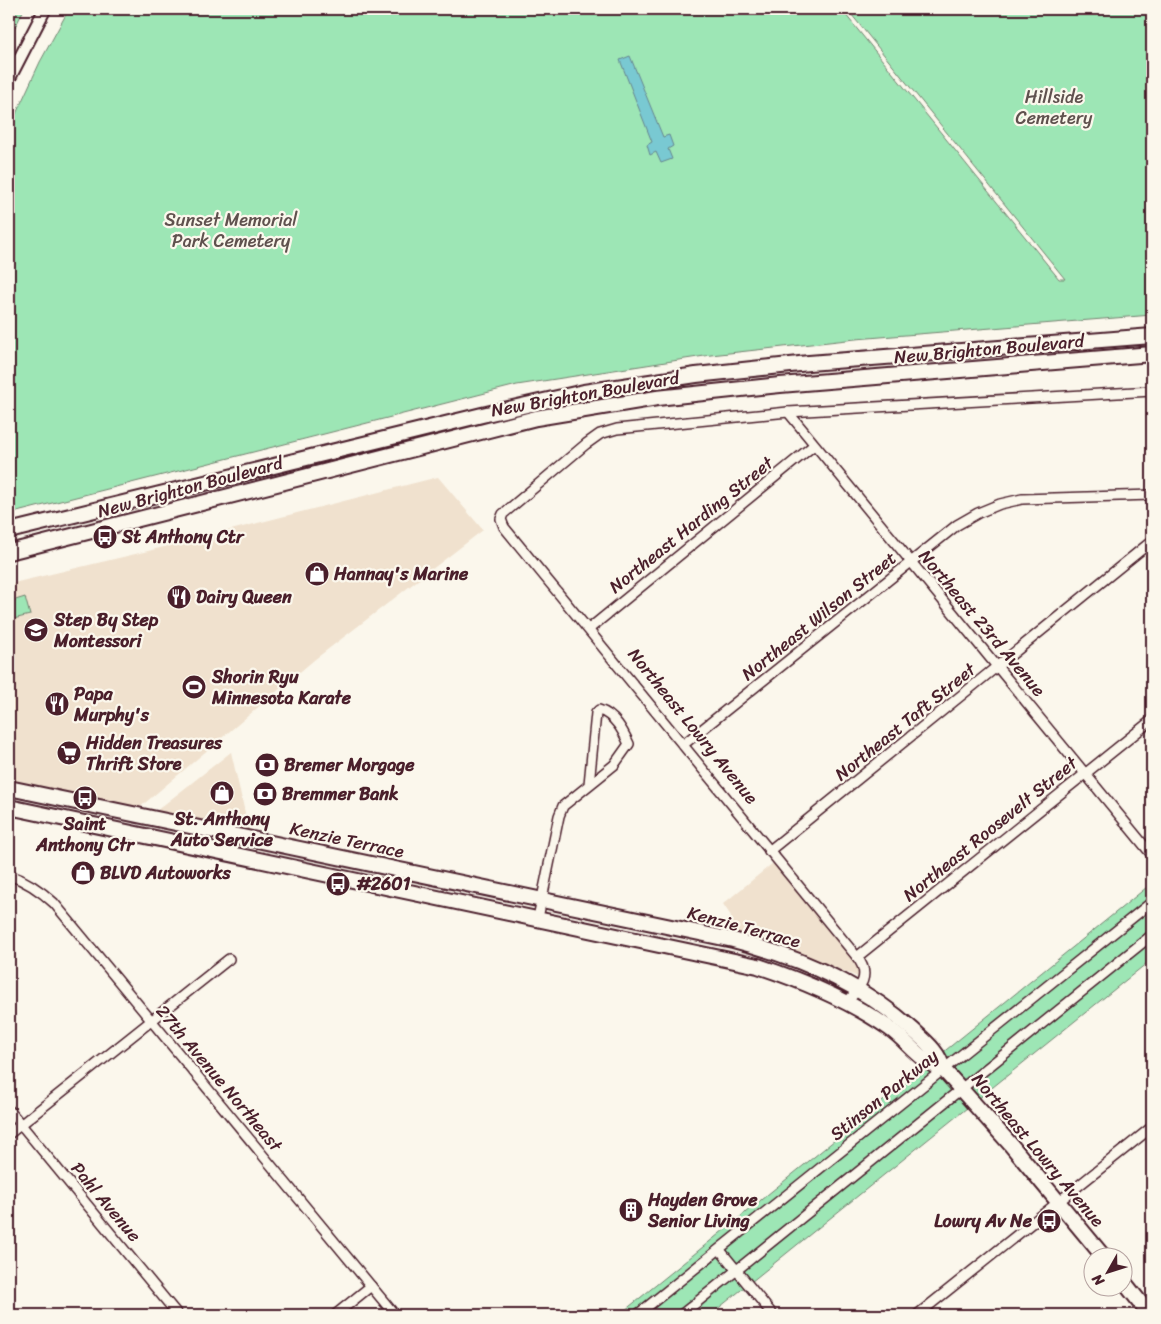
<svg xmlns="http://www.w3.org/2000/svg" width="1161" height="1324" viewBox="0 0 1161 1324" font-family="Sriracha,sans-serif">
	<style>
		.built { fill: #f0e1ce }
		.green { fill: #9de6b5; stroke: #748270 }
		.water { fill: #79c9d2; stroke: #66858f }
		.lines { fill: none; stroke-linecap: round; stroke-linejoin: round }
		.minor-casing { stroke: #4a1f2b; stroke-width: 12 }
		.tertiary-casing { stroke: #4a1f2b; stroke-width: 15 }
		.secondary-casing { stroke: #4a1f2b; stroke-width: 18 }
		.minor { stroke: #fbf7ec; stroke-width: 9 }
		.tertiary { stroke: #fbf7ec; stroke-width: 11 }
		.secondary { stroke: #fbf7ec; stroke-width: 14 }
		.labels { text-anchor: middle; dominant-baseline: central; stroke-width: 4.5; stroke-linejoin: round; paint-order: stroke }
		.park-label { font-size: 18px; fill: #5f514e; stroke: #fbf7ec }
		.street-label { font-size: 18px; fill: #4a1f2b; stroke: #fbf7ec }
		.poi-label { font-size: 18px; font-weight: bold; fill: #4a1f2b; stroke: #fbf7ec; text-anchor: start }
	</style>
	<rect width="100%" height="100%" fill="#fbf7ec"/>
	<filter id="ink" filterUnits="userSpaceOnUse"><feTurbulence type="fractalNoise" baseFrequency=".02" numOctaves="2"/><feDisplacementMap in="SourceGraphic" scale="10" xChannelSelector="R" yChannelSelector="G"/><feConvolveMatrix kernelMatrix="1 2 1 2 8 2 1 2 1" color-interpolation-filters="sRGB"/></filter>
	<g filter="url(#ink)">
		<!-- built -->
		<g class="built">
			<polygon points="438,477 483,530 314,660 139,808 9,779 9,584 148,551"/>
			<polygon points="231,752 249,830 156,811"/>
			<polygon points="773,863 855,963 860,971 858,977 776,943 724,929 730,922 731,916 723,904"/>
		</g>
		<!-- green -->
		<g class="green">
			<polygon points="9,9 24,9 9,40"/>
			<polygon points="69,9 841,9 1059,279 1065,279 847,9 1152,9 1152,315 856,339 711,355 517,385 9,514 9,129 40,62"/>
			<polygon points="25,597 30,615 9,620 9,602"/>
			<polygon points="1152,883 1152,959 710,1315 619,1315"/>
		</g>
		<!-- water -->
		<polygon class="water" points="630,56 663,137 669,135 673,146 668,149 672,159 661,163 656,152 650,155 647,145 652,142 620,60"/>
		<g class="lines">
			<defs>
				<g id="minor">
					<polyline points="788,412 1152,855"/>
					<polyline points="589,629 814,445"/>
					<polyline points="684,744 957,525 978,513 1000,504 1022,499 1152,495"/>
					<polyline points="769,851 1152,541"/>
					<path d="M9,875C27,881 40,890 54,903L395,1315"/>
					<path d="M538,918L559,816L563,806L614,765L629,744C623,731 615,715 599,710L596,713L589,784"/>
					<polyline points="857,957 504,527 501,519 503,514 586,444 600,434 617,429 788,412 1152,391"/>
					<path d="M846,1003C860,988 872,976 857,957L1152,720"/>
					<polyline points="9,1110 178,1315"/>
					<polyline points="9,1134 229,959"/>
					<polyline points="720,1250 773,1315"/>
					<polyline points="335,1315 371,1286"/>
					<polyline points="637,1315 1152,902"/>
					<polyline points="681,1315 1152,935"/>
					<polyline points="917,1315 1152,1127"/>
				</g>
				<polyline id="tertiary" points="9,79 45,9"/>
				<g id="secondary">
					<polyline points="9,531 482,415 584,392 696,375 809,363 1152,336"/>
					<polyline points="9,552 536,418 657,398 780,385 1152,354"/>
					<path d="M9,788L733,940C800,957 862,984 913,1030C926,1042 939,1052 943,1069L1011,1145L1103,1256"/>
					<path d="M9,807L758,966C803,981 849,1000 889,1028C909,1042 919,1061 943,1069"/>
					<polyline points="1124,1282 1150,1315"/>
				</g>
			</defs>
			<!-- minor casing -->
			<use href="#minor" class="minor-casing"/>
			<!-- tertiary casing -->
			<use href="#tertiary" class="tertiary-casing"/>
			<!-- secondary casing -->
			<use href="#secondary" class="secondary-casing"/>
			<!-- minor -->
			<use href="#minor" class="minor"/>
			<!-- tertiary -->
			<use href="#tertiary" class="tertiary"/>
			<!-- secondary -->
			<use href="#secondary" class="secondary"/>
		</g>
	</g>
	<!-- icons -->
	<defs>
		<symbol id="bus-disc" viewBox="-11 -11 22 22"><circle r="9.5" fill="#4a1f2b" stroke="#fbf7ec"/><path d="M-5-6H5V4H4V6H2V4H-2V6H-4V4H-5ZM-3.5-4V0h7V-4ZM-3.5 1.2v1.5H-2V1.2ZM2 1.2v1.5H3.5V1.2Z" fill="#fff"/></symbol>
		<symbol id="shop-disc" viewBox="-11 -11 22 22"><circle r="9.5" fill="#4a1f2b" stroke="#fbf7ec"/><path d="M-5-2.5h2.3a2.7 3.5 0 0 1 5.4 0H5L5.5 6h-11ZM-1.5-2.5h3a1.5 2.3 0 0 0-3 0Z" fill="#fff"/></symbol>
		<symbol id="restaurant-disc" viewBox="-11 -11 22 22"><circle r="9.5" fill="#4a1f2b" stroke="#fbf7ec"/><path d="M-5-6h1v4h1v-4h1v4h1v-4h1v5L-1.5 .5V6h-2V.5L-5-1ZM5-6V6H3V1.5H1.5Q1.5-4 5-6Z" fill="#fff"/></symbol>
		<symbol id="school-disc" viewBox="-11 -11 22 22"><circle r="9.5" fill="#4a1f2b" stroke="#fbf7ec"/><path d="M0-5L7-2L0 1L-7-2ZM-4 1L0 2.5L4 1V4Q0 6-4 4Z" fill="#fff"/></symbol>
		<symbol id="stadium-disc" viewBox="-11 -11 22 22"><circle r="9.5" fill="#4a1f2b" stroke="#fbf7ec"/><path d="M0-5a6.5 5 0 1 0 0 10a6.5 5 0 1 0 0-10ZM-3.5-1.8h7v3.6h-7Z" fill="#fff"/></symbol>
		<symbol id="supermarket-disc" viewBox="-11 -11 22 22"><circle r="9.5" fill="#4a1f2b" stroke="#fbf7ec"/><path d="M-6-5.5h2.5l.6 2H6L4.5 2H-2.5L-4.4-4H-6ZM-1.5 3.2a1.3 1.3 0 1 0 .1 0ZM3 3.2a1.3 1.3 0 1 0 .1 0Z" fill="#fff"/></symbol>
		<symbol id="bank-disc" viewBox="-11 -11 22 22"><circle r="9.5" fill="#4a1f2b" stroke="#fbf7ec"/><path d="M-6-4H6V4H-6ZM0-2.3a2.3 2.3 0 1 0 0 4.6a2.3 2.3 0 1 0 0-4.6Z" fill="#fff"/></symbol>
		<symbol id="building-disc" viewBox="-11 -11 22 22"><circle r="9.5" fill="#4a1f2b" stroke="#fbf7ec"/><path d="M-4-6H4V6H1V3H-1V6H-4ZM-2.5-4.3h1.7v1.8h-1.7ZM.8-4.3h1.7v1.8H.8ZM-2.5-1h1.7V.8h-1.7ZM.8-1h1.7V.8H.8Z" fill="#fff"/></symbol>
	</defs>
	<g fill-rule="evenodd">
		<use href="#bus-disc" x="91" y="523" width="28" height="28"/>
		<use href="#shop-disc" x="303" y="560" width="28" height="28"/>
		<use href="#restaurant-disc" x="165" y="583" width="28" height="28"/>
		<use href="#school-disc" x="22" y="616" width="28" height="28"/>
		<use href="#stadium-disc" x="180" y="673" width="28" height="28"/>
		<use href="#restaurant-disc" x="43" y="690" width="28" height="28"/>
		<use href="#supermarket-disc" x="55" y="739" width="28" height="28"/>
		<use href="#bank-disc" x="253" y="751" width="28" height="28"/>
		<use href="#shop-disc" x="208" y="779" width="28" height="28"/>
		<use href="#bank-disc" x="251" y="780" width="28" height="28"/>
		<use href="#bus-disc" x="71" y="784" width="28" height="28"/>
		<use href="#shop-disc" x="69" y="859" width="28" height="28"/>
		<use href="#bus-disc" x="324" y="870" width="28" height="28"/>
		<use href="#building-disc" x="617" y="1196" width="28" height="28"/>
		<use href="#bus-disc" x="1035" y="1207" width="28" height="28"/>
	</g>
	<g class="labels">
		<!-- park labels -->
		<g class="park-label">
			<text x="1054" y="97">Hillside<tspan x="1054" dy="21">Cemetery</tspan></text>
			<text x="231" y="220">Sunset Memorial<tspan x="231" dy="21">Park Cemetery</tspan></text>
		</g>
		<!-- street labels -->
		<g class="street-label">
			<text transform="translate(989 349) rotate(-5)">New Brighton Boulevard</text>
			<text transform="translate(585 394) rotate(-10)">New Brighton Boulevard</text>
			<text transform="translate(190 487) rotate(-15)">New Brighton Boulevard</text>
			<text transform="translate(691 525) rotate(-39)">Northeast Harding Street</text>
			<text transform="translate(819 616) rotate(-39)">Northeast Wilson Street</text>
			<text transform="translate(982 623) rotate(50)">Northeast 23rd Avenue</text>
			<text transform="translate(905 722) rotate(-39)">Northeast Taft Street</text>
			<text transform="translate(693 726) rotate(51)">Northeast Lowry Avenue</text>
			<text transform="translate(990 829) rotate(-39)">Northeast Roosevelt Street</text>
			<text transform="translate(347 840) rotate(12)">Kenzie Terrace</text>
			<text transform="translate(744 927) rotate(15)">Kenzie Terrace</text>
			<text transform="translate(219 1078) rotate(50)">27th Avenue Northeast</text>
			<text transform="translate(884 1095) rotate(-39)">Stinson Parkway</text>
			<text transform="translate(1038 1150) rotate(50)">Northeast Lowry Avenue</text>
			<text transform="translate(106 1202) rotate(50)">Pahl Avenue</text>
		</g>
		<!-- poi labels -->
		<g class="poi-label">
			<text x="122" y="537">St Anthony Ctr</text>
			<text x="334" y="574">Hannay's Marine</text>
			<text x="196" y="597">Dairy Queen</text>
			<text x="54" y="620">Step By Step<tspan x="54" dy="21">Montessori</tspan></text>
			<text x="212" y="677">Shorin Ryu<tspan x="212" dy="21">Minnesota Karate</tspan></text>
			<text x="74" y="694">Papa<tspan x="74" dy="21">Murphy's</tspan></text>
			<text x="86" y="743">Hidden Treasures<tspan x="86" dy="21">Thrift Store</tspan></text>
			<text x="284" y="765">Bremer Morgage</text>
			<text x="282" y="794">Bremmer Bank</text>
			<text x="222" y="819" text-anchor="middle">St. Anthony<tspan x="222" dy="21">Auto Service</tspan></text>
			<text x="85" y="824" text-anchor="middle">Saint<tspan x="85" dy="21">Anthony Ctr</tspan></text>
			<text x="100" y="873">BLVD Autoworks</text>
			<text x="356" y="884">#2601</text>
			<text x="648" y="1200">Hayden Grove<tspan x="648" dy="21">Senior Living</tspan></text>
			<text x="1032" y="1221" text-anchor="end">Lowry Av Ne</text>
		</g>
	</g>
	<!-- margin -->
	<rect width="1161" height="1324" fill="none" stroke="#fbf7ec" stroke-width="30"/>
	<rect x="15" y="15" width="1131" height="1294" fill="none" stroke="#4a1f2b" stroke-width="2" filter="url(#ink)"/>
	<!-- north arrow -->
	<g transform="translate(1108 1272) rotate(231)"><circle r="24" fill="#fbf7ec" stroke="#b4a19f"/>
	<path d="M0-4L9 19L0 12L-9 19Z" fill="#4a1f2b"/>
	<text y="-8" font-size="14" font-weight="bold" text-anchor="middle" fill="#4a1f2b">N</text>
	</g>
</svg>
